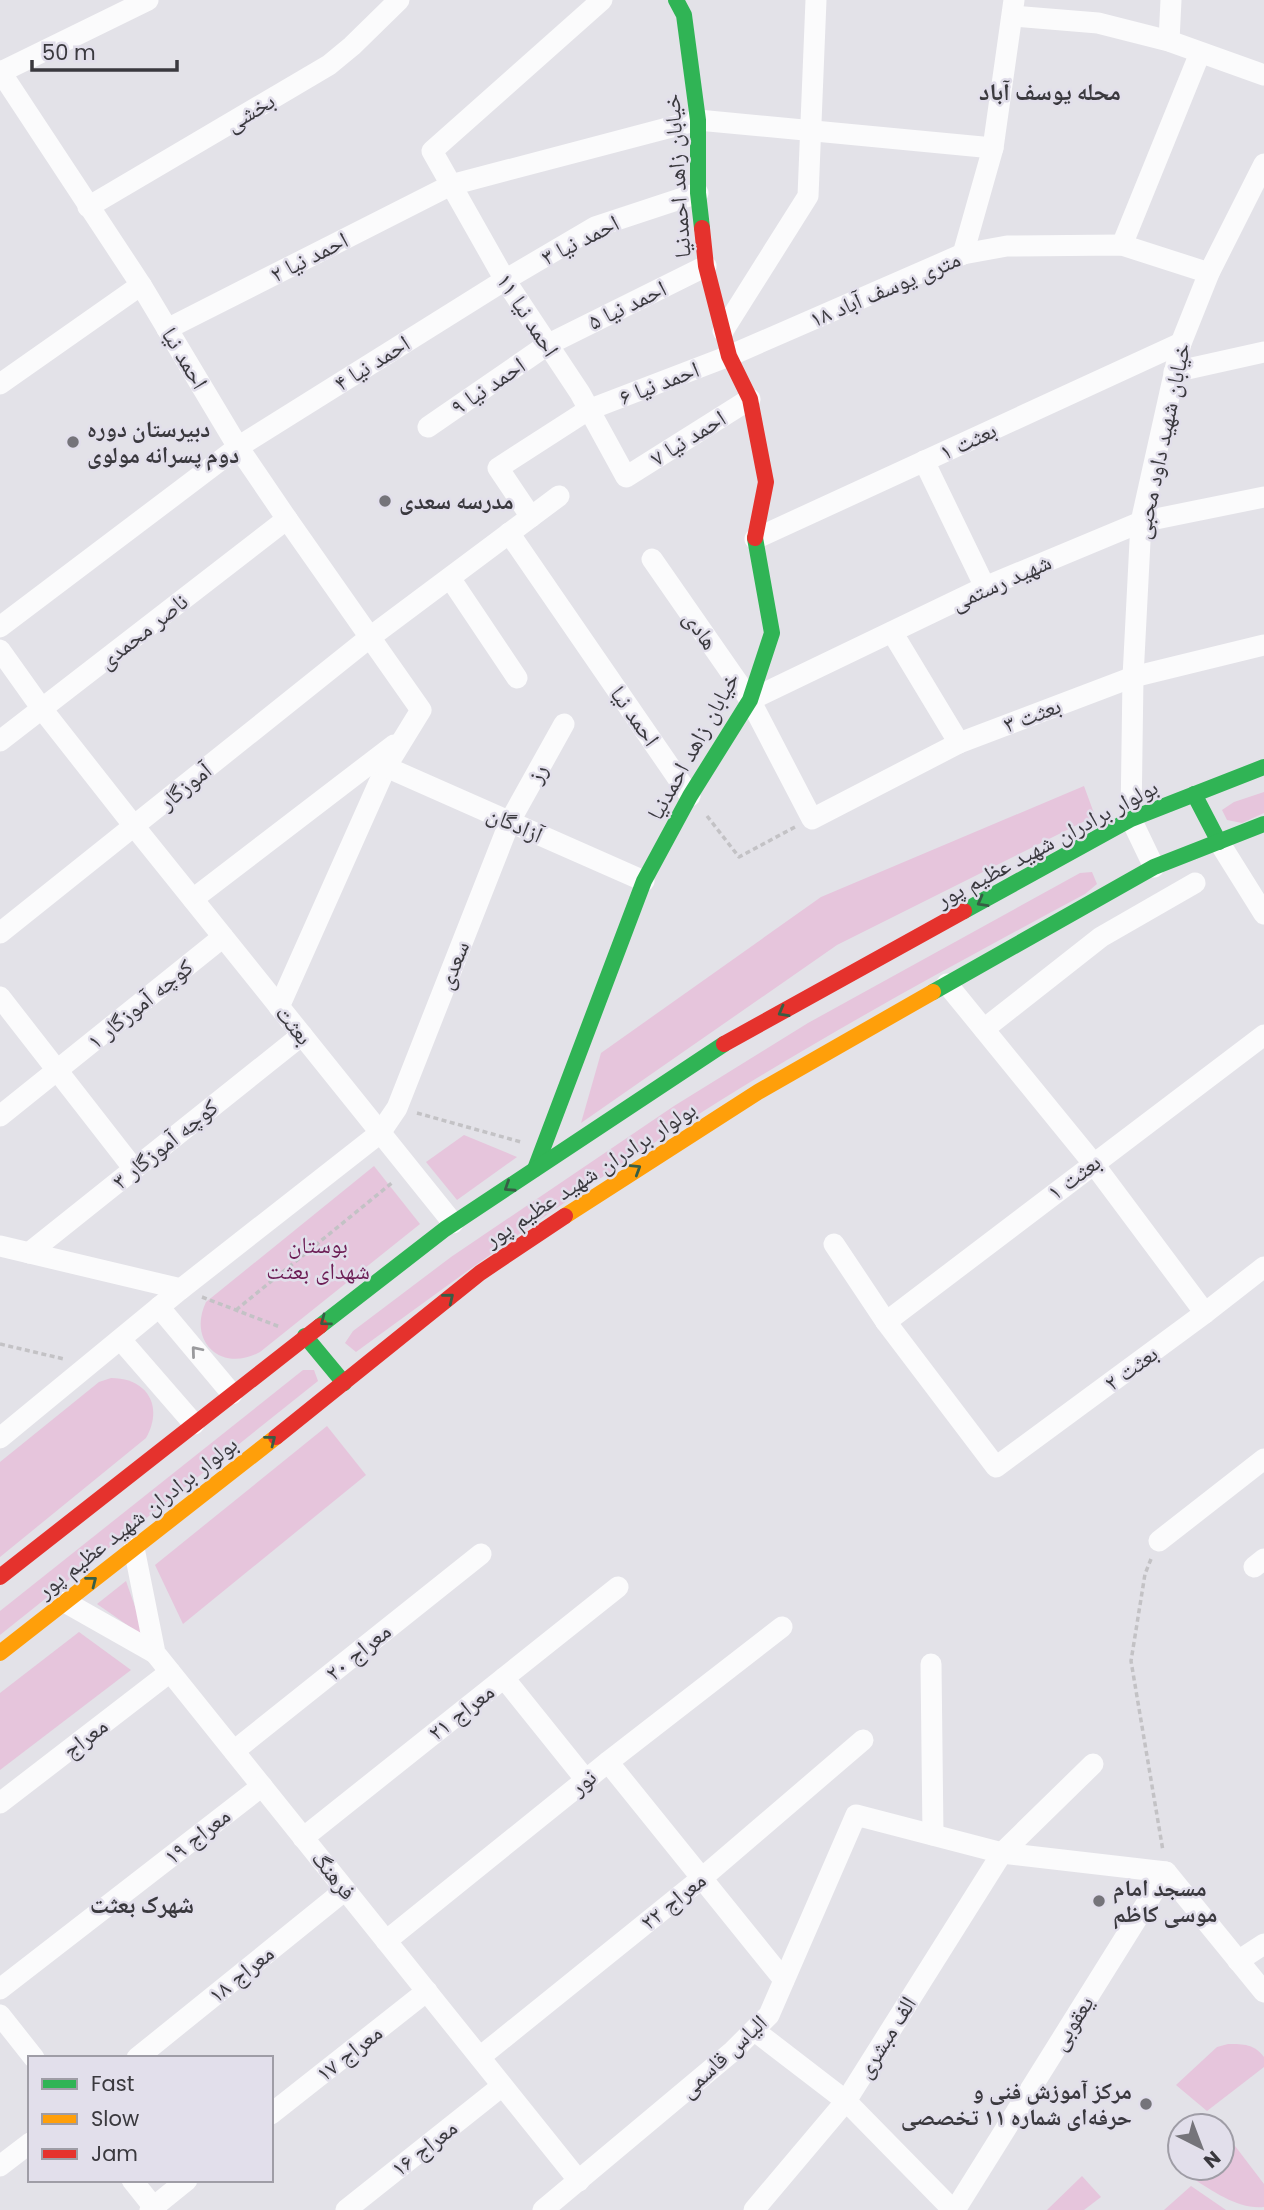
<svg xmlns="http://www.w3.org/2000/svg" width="1264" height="2210" viewBox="0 0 1264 2210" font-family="Poppins,'Noto Naskh Arabic',sans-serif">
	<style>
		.green { fill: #e6c5dc }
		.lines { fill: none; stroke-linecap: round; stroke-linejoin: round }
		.path { stroke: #c3c2c5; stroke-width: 3.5; stroke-dasharray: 5 3.5; stroke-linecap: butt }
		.street { stroke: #fbfbfc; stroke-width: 21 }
		.fast { stroke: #30b455; stroke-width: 16 }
		.slow { stroke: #ff9f0a; stroke-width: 16 }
		.jam { stroke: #e5322d; stroke-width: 16 }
		.oneway { stroke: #375e45 }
		.oneway2 { stroke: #9a9a9d }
		.poi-dot { fill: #75747a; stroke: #e2dfeb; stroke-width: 2.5 }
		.labels { text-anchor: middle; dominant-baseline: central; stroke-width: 5; stroke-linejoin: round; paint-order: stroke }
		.street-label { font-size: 23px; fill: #3a393e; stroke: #e2dfeb }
		.poi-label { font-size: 23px; font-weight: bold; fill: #3a393e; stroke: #e2dfeb; text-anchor: start }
		.park-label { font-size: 23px; fill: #6c1d55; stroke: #e2dfeb }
		.neighbourhood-label { font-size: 24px; font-weight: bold; fill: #3a393e; stroke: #e2dfeb }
	</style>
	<rect width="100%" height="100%" fill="#e3e2e8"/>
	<!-- green -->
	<g class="green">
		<polygon points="1084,786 1095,816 837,945 581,1123 601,1053 821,897"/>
		<polygon points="1264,792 1264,813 1242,823 1227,820 1222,810 1234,802"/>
		<path d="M1092,872L1097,884L1085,894C947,968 809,1043 677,1128C567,1198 461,1275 356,1352L345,1343L353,1331L451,1257L674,1106L808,1023L1080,873Z"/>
		<polygon points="464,1135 517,1157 457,1200 426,1162"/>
		<path d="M374,1166L420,1224L260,1352C222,1373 187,1342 206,1302Z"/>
		<polygon points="303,1370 314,1370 318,1381 0,1635 0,1611"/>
		<path d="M111,1378C147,1378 164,1406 146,1438L0,1557V1462L99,1382Z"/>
		<polygon points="327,1426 366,1475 183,1624 155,1565"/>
		<polygon points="126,1581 146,1638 97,1604"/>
		<polygon points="79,1632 131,1670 0,1770 0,1693"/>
		<path d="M1228,2044C1244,2044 1254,2044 1264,2057V2067L1207,2111L1176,2085L1217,2047Z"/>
		<path d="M1232,2142L1264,2184V2207C1240,2210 1212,2191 1194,2179L1205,2168H1222V2152Z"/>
		<polygon points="1082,2176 1101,2197 1084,2210 1047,2210"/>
		<polygon points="1191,2186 1226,2210 1164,2210"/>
	</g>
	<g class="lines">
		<!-- path -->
		<g class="path">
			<polyline points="707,816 739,857 795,827"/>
			<polyline points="417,1113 521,1142"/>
			<polyline points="202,1297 280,1327"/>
			<polyline points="236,1310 393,1182"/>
			<polyline points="0,1344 64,1359"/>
			<polyline points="1151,1559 1145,1574 1131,1661 1163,1851"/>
		</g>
		<!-- street -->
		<g class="street">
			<polyline points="602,0 432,151 505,280 580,393 626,477 750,399"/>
			<polyline points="1014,16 1098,23 1169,41 1264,75"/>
			<polyline points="1169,41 1171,0"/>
			<polyline points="0,71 141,285 238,447 287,519 421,710 386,767 279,1007"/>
			<polyline points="1,72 148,0"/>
			<polyline points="88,207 329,65 352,46 399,0"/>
			<polyline points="1122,245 1200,53"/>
			<polyline points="963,254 993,148 1014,0"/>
			<polyline points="167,329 451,185 698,120 993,148"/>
			<polyline points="723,331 808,196 816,0"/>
			<polyline points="1174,372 1264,352"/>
			<polyline points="0,384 141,285"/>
			<polyline points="428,427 547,345 706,266"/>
			<polyline points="924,461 985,587"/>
			<polyline points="531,517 498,468 588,410 729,356 963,254 1007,246 1122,245 1209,273"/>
			<polyline points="509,533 690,796"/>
			<polyline points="755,539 1181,343"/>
			<polyline points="652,559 750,700 812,819 959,743 1133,677 1264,645"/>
			<polyline points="450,578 517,678"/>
			<polyline points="0,627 238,447 505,280 595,227 698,193"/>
			<polyline points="892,632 959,743"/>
			<polyline points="0,650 42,709 134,826 453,1223"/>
			<polyline points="750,700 985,587 1141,522 1264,497"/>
			<polyline points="0,741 287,519"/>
			<polyline points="386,767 644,881"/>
			<polyline points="1219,842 1264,914"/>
			<polyline points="1154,867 1131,819 1133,677 1141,522 1181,343 1209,273 1264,164"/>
			<polyline points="193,899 394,745"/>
			<polyline points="0,933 369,638 559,496"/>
			<polyline points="947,984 1093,1163 1205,1313"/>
			<polyline points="0,997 134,1169"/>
			<polyline points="984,1029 1101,937 1195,883"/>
			<polyline points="0,1116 223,937"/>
			<polyline points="834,1244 886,1322 996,1467 1205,1313 1264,1267"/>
			<polyline points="0,1246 181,1289"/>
			<polyline points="29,1253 302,1035"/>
			<polyline points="159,1307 232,1394"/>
			<polyline points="886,1322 1264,1035"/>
			<polyline points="121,1340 194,1424"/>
			<polyline points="0,1438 181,1289 380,1133 397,1108 510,821 564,724"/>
			<polyline points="1159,1541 1264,1459"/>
			<polyline points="134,1548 155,1653 579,2181"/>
			<polyline points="1254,1567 1264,1559"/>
			<polyline points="65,1602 155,1653"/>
			<polyline points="931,1664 933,1835"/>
			<polyline points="504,1678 586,1780"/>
			<polyline points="234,1751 481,1554"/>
			<polyline points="608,1762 784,1980"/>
			<polyline points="0,1803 170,1672"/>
			<polyline points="303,1838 618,1587"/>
			<polyline points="386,1941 608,1762 782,1627"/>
			<polyline points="1238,1961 1264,1944"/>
			<polyline points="0,1989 262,1786"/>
			<polyline points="0,2015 34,2058"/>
			<polyline points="755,2031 846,2101 953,2210"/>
			<polyline points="480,2057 702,1878 863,1740"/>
			<polyline points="137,2058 345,1890"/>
			<polyline points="271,2114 427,1991"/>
			<polyline points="0,2166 30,2143"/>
			<polyline points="132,2180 156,2210"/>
			<polyline points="150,2210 187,2180"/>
			<polyline points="346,2210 502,2086"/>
			<polyline points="543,2210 733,2051 769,2015 856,1815 1002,1853 1166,1872 1264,1992"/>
			<polyline points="754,2210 846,2101 1002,1853 1093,1764"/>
			<polyline points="955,2210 1166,1872"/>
		</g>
		<!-- fast -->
		<g class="fast">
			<polyline points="676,0 684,15 698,120 698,193 702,228"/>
			<polyline points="1194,794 1219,842"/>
			<polyline points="964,911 1131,819 1264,767"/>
			<polyline points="933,992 1154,867 1264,824"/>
			<polyline points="535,1169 644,881 690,796 750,700 772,633 755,538"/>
			<polyline points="320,1326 445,1229 724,1044"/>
			<polyline points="305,1336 344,1383"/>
		</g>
		<!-- slow -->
		<g class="slow">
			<polyline points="565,1216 758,1092 933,992"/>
			<polyline points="0,1653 276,1437"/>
		</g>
		<!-- jam -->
		<g class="jam">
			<polyline points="702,228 706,266 729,356 750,399 766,482 755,538"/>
			<polyline points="724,1044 964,911"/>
			<polyline points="276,1437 480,1273 565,1216"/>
			<polyline points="0,1577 320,1326"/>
		</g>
	</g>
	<!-- one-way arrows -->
	<defs><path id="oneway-chevron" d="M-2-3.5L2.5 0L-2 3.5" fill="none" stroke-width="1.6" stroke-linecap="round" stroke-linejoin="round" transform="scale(1.75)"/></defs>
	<g class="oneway">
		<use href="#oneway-chevron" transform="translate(982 902) rotate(151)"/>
		<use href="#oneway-chevron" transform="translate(783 1012) rotate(151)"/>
		<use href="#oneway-chevron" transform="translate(636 1169) rotate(-32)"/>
		<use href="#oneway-chevron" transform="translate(509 1187) rotate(147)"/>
		<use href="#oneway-chevron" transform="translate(449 1298) rotate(-39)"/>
		<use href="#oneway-chevron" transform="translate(325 1321) rotate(143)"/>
		<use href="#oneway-chevron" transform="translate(271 1440) rotate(-38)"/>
		<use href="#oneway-chevron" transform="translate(92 1581) rotate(-38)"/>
	</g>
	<use class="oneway2" href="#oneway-chevron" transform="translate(196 1351) rotate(-130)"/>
	<!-- markers -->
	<g class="poi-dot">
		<circle cx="73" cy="442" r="7"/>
		<circle cx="385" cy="501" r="7"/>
		<circle cx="1099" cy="1901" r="7"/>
		<circle cx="1146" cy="2104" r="7"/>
	</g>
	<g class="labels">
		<!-- street labels -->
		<g class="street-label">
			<text transform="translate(250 112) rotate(-31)">بخشی</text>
			<text transform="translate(677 176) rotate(-94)">خیابان زاهد احمدنیا</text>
			<text transform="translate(580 240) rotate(-27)">احمد نیا ۳</text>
			<text transform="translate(309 257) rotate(-27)">احمد نیا ۲</text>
			<text transform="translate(885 289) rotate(-23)">۱۸ متری یوسف آباد</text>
			<text transform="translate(627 305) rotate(-26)">احمد نیا ۵</text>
			<text transform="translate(528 315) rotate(57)">احمد نیا ۱۱</text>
			<text transform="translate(185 358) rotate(59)">احمد نیا</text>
			<text transform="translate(372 363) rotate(-32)">احمد نیا ۴</text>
			<text transform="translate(659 383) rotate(-21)">احمد نیا ۶</text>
			<text transform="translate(488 386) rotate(-34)">احمد نیا ۹</text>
			<text transform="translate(688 438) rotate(-32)">احمد نیا ۷</text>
			<text transform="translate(968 441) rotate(-25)">بعثت ۱</text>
			<text transform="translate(1162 441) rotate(-78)">خیابان شهید داود محبی</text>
			<text transform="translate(1001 582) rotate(-24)">شهید رستمی</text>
			<text transform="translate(701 630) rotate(55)">هادی</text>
			<text transform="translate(143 631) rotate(-38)">ناصر محمدی</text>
			<text transform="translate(1032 715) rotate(-21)">بعثت ۳</text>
			<text transform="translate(635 716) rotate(55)">احمد نیا</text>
			<text transform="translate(693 746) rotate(-61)">خیابان زاهد احمدنیا</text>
			<text transform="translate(537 773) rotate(-61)">رز</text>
			<text transform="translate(185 786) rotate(-39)">آموزگار</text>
			<text transform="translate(515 824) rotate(24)">آزادگان</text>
			<text transform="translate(1047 843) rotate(-28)">بولوار برادران شهید عظیم‌ پور</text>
			<text transform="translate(453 965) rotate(-68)">سعدی</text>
			<text transform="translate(140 1004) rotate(-39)">کوچه آموزگار ۱</text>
			<text transform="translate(294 1025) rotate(51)">بعثت</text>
			<text transform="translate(165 1144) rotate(-39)">کوچه آموزگار ۳</text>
			<text transform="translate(590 1174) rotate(-33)">بولوار برادران شهید عظیم‌ پور</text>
			<text transform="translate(1074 1177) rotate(-37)">بعثت ۱</text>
			<text transform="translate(1131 1368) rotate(-36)">بعثت ۲</text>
			<text transform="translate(137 1517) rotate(-38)">بولوار برادران شهید عظیم‌ پور</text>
			<text transform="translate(358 1652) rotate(-39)">معراج ۲۰</text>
			<text transform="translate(461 1712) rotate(-38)">معراج ۲۱</text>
			<text transform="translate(85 1738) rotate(-38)">معراج</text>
			<text transform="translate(583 1782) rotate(-39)">نور</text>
			<text transform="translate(197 1836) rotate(-38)">معراج ۱۹</text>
			<text transform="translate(334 1875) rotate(51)">فرهنگ</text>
			<text transform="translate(673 1901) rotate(-39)">معراج ۲۲</text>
			<text transform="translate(241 1974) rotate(-39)">معراج ۱۸</text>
			<text transform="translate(1072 2023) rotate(-58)">یعقوبی</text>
			<text transform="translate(886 2037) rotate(-58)">الف مبشری</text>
			<text transform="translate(349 2053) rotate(-38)">معراج ۱۷</text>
			<text transform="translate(723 2056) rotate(-43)">الیاس قاسمی</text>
			<text transform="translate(424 2148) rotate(-38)">معراج ۱۶</text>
		</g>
		<!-- poi labels -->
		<g class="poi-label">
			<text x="87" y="429">دبیرستان دوره<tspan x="87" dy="26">دوم پسرانه مولوی</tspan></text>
			<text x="399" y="501">مدرسه سعدی</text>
			<text x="1113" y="1888">مسجد امام<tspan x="1113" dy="26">موسی کاظم</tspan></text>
			<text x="1132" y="2091" text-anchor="end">مرکز آموزش فنی و<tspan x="1132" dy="26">حرفه‌ای شماره ۱۱ تخصصی</tspan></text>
		</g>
		<!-- park labels -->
		<g class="park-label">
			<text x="318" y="1245">بوستان<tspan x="318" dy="26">شهدای بعثت</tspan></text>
		</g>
		<!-- neighbourhood labels -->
		<g class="neighbourhood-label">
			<text x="1050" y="91">محله یوسف آباد</text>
			<text x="142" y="1904">شهرک بعثت</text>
		</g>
	</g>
	<!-- legend -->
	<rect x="28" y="2056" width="245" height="126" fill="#e2dfeb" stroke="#9f9da6" stroke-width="2"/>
	<rect x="42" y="2079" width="35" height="10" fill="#30b455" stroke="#9f9da6" stroke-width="2"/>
	<text x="91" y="2091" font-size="21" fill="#3a393e">Fast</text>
	<rect x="42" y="2114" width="35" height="10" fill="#ff9f0a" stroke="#9f9da6" stroke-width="2"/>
	<text x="91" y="2126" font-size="21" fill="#3a393e">Slow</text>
	<rect x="42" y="2149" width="35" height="10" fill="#e5322d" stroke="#9f9da6" stroke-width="2"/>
	<text x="91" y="2161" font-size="21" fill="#3a393e">Jam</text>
	<!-- north arrow -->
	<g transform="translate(1201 2147) rotate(138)"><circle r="33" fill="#e2dfeb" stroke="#9f9da6" stroke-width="2"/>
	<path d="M0-5L12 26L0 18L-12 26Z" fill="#75747a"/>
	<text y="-10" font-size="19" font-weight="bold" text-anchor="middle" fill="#3a393e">N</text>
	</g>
	<!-- scale -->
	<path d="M32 60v10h145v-10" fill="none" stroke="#3a393e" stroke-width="3.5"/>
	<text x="42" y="60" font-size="21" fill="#3a393e" stroke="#e2dfeb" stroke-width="5" paint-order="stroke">50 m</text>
</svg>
